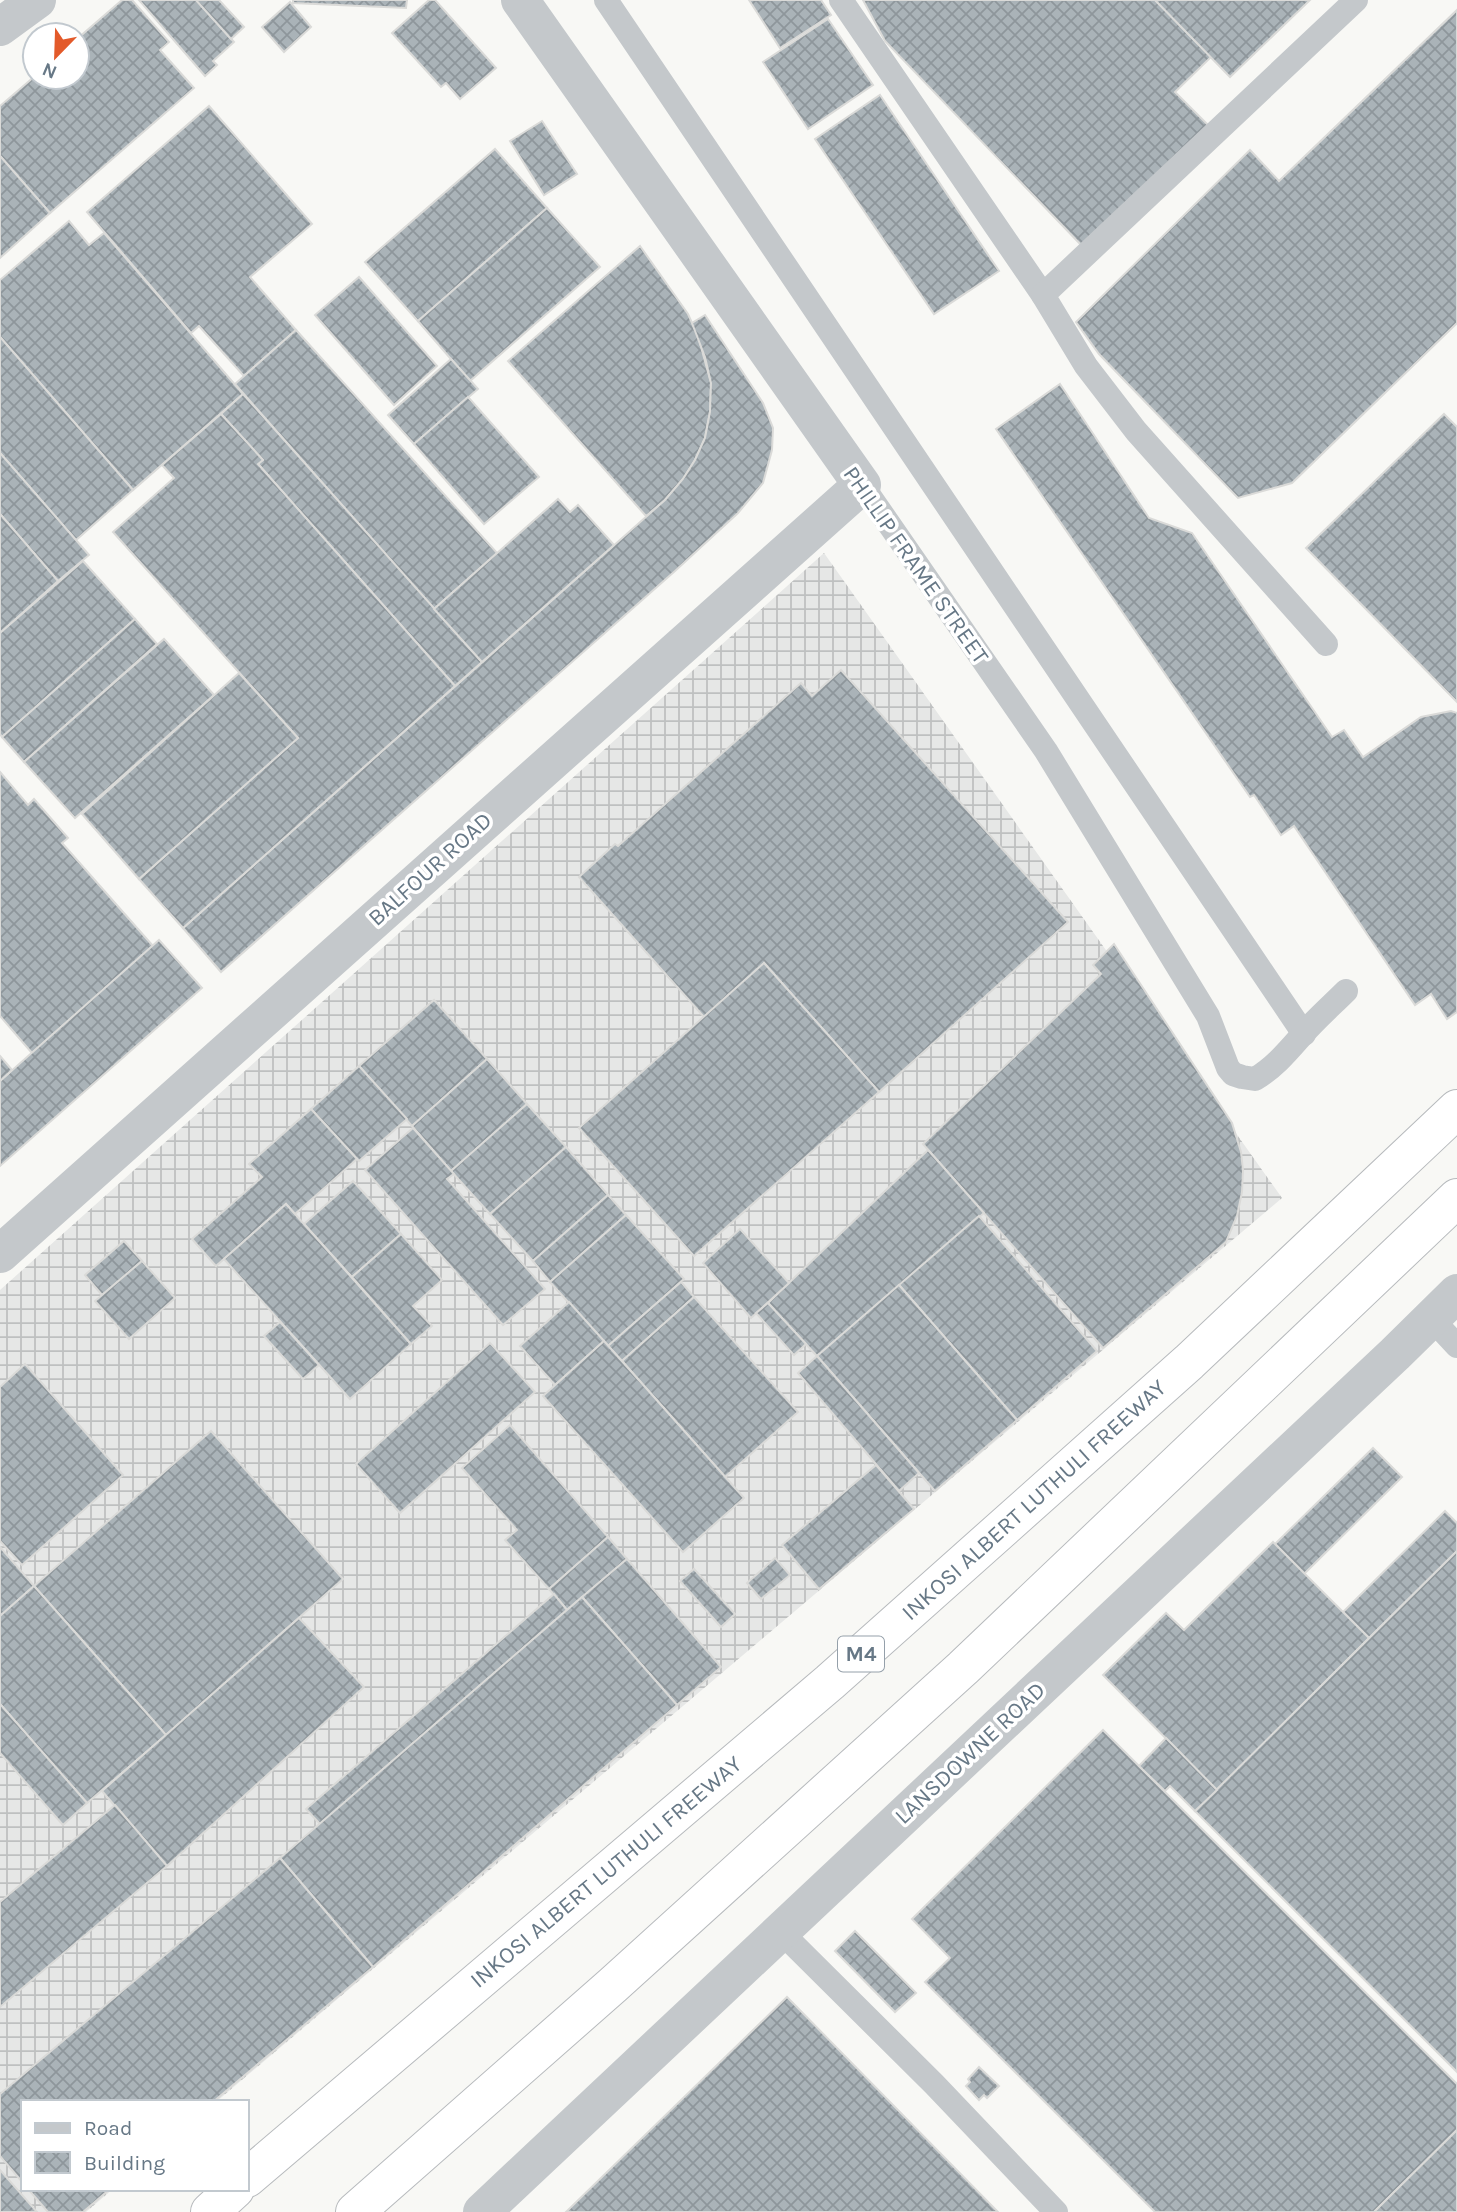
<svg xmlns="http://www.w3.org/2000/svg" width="1457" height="2212" viewBox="0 0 1457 2212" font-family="Karla,sans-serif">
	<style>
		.industrial { fill: url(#industrial-grid) }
		.building { fill: url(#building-cross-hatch); stroke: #dadad8; stroke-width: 2 }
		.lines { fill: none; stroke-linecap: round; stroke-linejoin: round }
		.motorway-casing { stroke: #b7babd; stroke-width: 40 }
		.service { stroke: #c4c8cb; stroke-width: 24 }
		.minor { stroke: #c4c8cb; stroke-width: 38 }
		.tertiary { stroke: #c4c8cb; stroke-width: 38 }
		.motorway { stroke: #fff; stroke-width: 38 }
		.labels { text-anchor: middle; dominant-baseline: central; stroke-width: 7; stroke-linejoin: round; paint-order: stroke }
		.shield { fill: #fff; stroke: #95a0aa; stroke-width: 2 }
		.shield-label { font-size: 21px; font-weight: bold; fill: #677886 }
		.street-label { font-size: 23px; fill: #677886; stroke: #fff }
	</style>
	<defs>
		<pattern id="industrial-grid" width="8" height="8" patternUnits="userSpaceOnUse" patternTransform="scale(1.75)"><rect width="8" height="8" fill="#e6e7e6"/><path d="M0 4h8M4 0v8" fill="none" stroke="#bec0c0"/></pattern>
		<pattern id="building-cross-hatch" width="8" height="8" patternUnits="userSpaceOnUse" patternTransform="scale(1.75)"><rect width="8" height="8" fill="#aab3b8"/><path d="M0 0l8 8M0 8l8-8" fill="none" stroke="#8e969b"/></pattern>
	</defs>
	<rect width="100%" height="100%" fill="#f8f8f5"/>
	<!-- industrial -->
	<polygon class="industrial" points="824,553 1282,1198 216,2102 23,2102 23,2189 113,2189 86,2212 0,2212 0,1290"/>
	<!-- building -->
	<g class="building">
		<polygon points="122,0 132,0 169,42 160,50 194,88 50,213 0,156 0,106 35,76 77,77 77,39"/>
		<polygon points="139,0 196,0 234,42 213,61 217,65 205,76"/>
		<polygon points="196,0 219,0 244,27 231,39"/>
		<polygon points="293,0 407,0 406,8 293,3"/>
		<polygon points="429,0 435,0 496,68 460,99 446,83 441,87 392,33"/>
		<polygon points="749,0 821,0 831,15 780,48"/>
		<polygon points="863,0 1155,0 1211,57 1175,92 1210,127 1084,248 885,41"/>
		<polygon points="1155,0 1310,0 1230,77"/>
		<polygon points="290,2 311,27 284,52 262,27"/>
		<polygon points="1457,10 1457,323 1292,483 1238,498 1099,354 1076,322 1250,150 1279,181"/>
		<polygon points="828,19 873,85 808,129 763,62"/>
		<polygon points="880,95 999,271 934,314 815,139"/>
		<polygon points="209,106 312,224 250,277 296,330 244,376 199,326 191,333 87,212"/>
		<polygon points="542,121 577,174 544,195 510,141"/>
		<polygon points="495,149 547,208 418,321 365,262"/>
		<polygon points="0,156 50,213 0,258"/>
		<polygon points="547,208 600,267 470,381 418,321"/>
		<polygon points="69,221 89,245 104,233 243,394 133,490 0,337 0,280"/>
		<polygon points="640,246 688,314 698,336 711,383 710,412 705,438 695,460 683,479 665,500 646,516 508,361"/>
		<polygon points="359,277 437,366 394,405 315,315"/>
		<polygon points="705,315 763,403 773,428 772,450 763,483 738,513 675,571 221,972 183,928 665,500 683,479 695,460 705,438 710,412 711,383 705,357 692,323"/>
		<polygon points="296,330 497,553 434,609 235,384"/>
		<polygon points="0,337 133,490 76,540 0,453"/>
		<polygon points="451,359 478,389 414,444 388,415"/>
		<polygon points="1060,384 1149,518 1192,533 1332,737 1344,730 1363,757 1421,717 1451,711 1457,713 1457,1012 1447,1019 1431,994 1415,1005 1294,826 1281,835 1254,795 1250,797 996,429"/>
		<polygon points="243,394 482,662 455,686 258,464 263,460 221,414"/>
		<polygon points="468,397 539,477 484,524 414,444"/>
		<polygon points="221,414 263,460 258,464 455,686 183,928 139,879 298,738 113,532 174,478 162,465"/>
		<polygon points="1444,414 1457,427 1457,702 1306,548"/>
		<polygon points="0,453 89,555 58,581 0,514"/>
		<polygon points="558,499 570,512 578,505 614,545 482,662 434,609"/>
		<polygon points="0,514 58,581 0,633"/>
		<polygon points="83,561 135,619 2,737 0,734 0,633"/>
		<polygon points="135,619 157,644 24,762 2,737"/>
		<polygon points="164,639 214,695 75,818 24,762"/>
		<polygon points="841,670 1068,922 879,1092 764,963 704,1017 579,877 615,844 618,846 801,683 812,696"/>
		<polygon points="239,673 298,738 139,879 82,814"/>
		<polygon points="0,772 28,805 34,799 68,838 62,843 153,946 32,1053 0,1016"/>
		<polygon points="159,940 202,988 0,1166 0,1081"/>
		<polygon points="1114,944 1232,1123 1241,1152 1243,1170 1242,1192 1237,1216 1226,1242 1103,1348 923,1144 1101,974 1093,965"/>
		<polygon points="764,963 879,1092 694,1256 579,1128"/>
		<polygon points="434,1000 487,1059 412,1126 359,1066"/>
		<polygon points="0,1056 12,1070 0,1081"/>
		<polygon points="487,1059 527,1104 451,1171 412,1126"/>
		<polygon points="359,1066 407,1119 359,1161 311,1109"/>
		<polygon points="527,1104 566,1147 490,1214 451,1171"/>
		<polygon points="311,1109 357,1159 295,1214 286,1204 216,1266 192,1239 262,1177 249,1164"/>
		<polygon points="413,1128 454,1174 447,1179 545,1289 503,1325 365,1170"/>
		<polygon points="566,1147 608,1195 533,1261 490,1214"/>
		<polygon points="928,1150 984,1213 817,1356 768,1303"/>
		<polygon points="353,1181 401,1234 352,1277 304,1224"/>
		<polygon points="608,1195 626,1215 550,1282 533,1261"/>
		<polygon points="286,1204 411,1344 350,1399 224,1259"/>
		<polygon points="626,1215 684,1279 608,1346 550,1282"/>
		<polygon points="979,1216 1097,1351 1017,1420 899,1285"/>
		<polygon points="740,1229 789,1283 751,1318 703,1263"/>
		<polygon points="401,1234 442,1280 413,1306 432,1326 411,1344 352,1277"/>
		<polygon points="124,1241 142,1261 102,1295 85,1275"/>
		<polygon points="142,1261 175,1298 129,1339 95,1301"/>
		<polygon points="681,1282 694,1297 622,1361 608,1346"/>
		<polygon points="899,1285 1017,1420 935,1491 817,1356"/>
		<polygon points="694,1297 798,1412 725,1477 622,1361"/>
		<polygon points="569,1302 604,1341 555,1385 520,1346"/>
		<polygon points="768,1303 806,1344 794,1355 756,1313"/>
		<polygon points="280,1322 319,1365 303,1379 264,1336"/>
		<polygon points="604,1341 744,1498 683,1552 543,1396"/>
		<polygon points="490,1343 535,1392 400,1513 356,1464"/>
		<polygon points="817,1356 919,1473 899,1491 798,1373"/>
		<polygon points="25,1364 123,1475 22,1565 0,1541 0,1387"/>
		<polygon points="510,1425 608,1537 549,1589 505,1540 517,1530 462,1468"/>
		<polygon points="211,1431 343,1579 166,1735 34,1586"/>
		<polygon points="1373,1448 1402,1477 1304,1574 1275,1544"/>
		<polygon points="876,1465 914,1509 819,1589 782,1545"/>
		<polygon points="1445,1511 1457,1523 1457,1551 1369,1638 1343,1612"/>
		<polygon points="608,1537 627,1559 567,1610 549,1589"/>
		<polygon points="1273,1542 1369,1638 1217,1790 1103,1675 1166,1613 1184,1630"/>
		<polygon points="0,1547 34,1586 0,1616"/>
		<polygon points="1457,1551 1457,2072 1195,1811"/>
		<polygon points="775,1558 790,1575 761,1599 747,1583"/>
		<polygon points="627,1559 721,1667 677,1705 582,1597"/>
		<polygon points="694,1569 735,1614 721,1627 680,1581"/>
		<polygon points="34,1586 166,1735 87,1803 0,1704 0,1616"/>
		<polygon points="554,1594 567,1610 320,1824 306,1809"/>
		<polygon points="582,1597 677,1705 373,1967 280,1858"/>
		<polygon points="299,1618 364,1687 167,1866 102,1791"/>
		<polygon points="0,1704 87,1803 63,1825 0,1753"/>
		<polygon points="1103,1730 1457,2084 1457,2130 1374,2212 1155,2212 925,1982 950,1958 912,1919"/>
		<polygon points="1166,1738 1217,1790 1195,1811 1170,1786 1165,1791 1139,1766"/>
		<polygon points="115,1805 167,1866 0,2007 0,1902"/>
		<polygon points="280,1858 373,1967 213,2102 23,2102 23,2183 0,2156 0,2094"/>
		<polygon points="855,1931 916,1993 895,2012 835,1951"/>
		<polygon points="787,1997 998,2212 566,2212"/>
		<polygon points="979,2067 999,2086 987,2098 984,2095 979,2100 966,2086 970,2082 968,2079"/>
		<polygon points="1457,2130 1457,2212 1374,2212"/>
		<polygon points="0,2170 37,2212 0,2212"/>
		<polygon points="28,2189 110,2189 83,2212 48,2212"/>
	</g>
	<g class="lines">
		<defs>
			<g id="motorway">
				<polyline points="247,2178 830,1682 1189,1362 1457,1109"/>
				<polyline points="210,2212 235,2189"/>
				<polyline points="355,2212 613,1985 963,1668 1457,1198"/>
			</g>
		</defs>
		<!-- motorway casing -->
		<use href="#motorway" class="motorway-casing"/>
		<!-- service -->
		<g class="service">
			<polyline points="606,0 1304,1034"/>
			<polyline points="841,0 1043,295"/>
			<path d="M862,485L1046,751L1208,1016L1228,1068L1233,1074L1242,1077L1255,1079C1275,1067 1288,1051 1303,1034C1316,1019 1332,1005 1346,991"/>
			<polyline points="1326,644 1136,431 1086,366 1043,295 1356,0"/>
			<polyline points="1431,1318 1457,1346"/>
			<polyline points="780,1931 934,2084 1056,2212"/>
		</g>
		<!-- minor -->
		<g class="minor">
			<polyline points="0,1254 862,485 520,0"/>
			<polyline points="482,2212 1395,1354 1457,1293"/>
		</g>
		<!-- tertiary -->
		<polyline class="tertiary" points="0,27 37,0"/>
		<!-- motorway -->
		<use href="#motorway" class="motorway"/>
	</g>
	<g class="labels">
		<!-- shield labels -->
		<rect class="shield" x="838" y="1636.5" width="46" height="35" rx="5"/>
		<g class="shield-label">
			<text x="861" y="1654">M4</text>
		</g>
		<!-- street labels -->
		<g class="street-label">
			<text transform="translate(916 565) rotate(55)">PHILLIP FRAME STREET</text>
			<text transform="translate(430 869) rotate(-42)">BALFOUR ROAD</text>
			<text transform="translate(1034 1500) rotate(-42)">INKOSI ALBERT LUTHULI FREEWAY</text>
			<text transform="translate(970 1753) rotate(-43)">LANSDOWNE ROAD</text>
			<text transform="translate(606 1872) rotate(-40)">INKOSI ALBERT LUTHULI FREEWAY</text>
		</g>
	</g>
	<!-- legend -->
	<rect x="21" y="2100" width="228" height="91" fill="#ffffff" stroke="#c2c9cf" stroke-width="2"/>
	<rect x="35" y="2123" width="35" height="10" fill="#c4c8cb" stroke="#c2c9cf" stroke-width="2"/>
	<text x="84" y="2135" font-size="21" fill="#677886">Road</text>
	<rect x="35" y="2152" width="35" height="21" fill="url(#building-cross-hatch)" stroke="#c2c9cf" stroke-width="2"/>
	<text x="84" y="2170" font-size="21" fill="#677886">Building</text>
	<!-- north arrow -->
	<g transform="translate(56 56) rotate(203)"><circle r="33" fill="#ffffff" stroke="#c2c9cf" stroke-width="2"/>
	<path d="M0-5L12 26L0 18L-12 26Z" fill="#e35a2a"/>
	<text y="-10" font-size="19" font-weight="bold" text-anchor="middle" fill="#677886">N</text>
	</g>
</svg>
